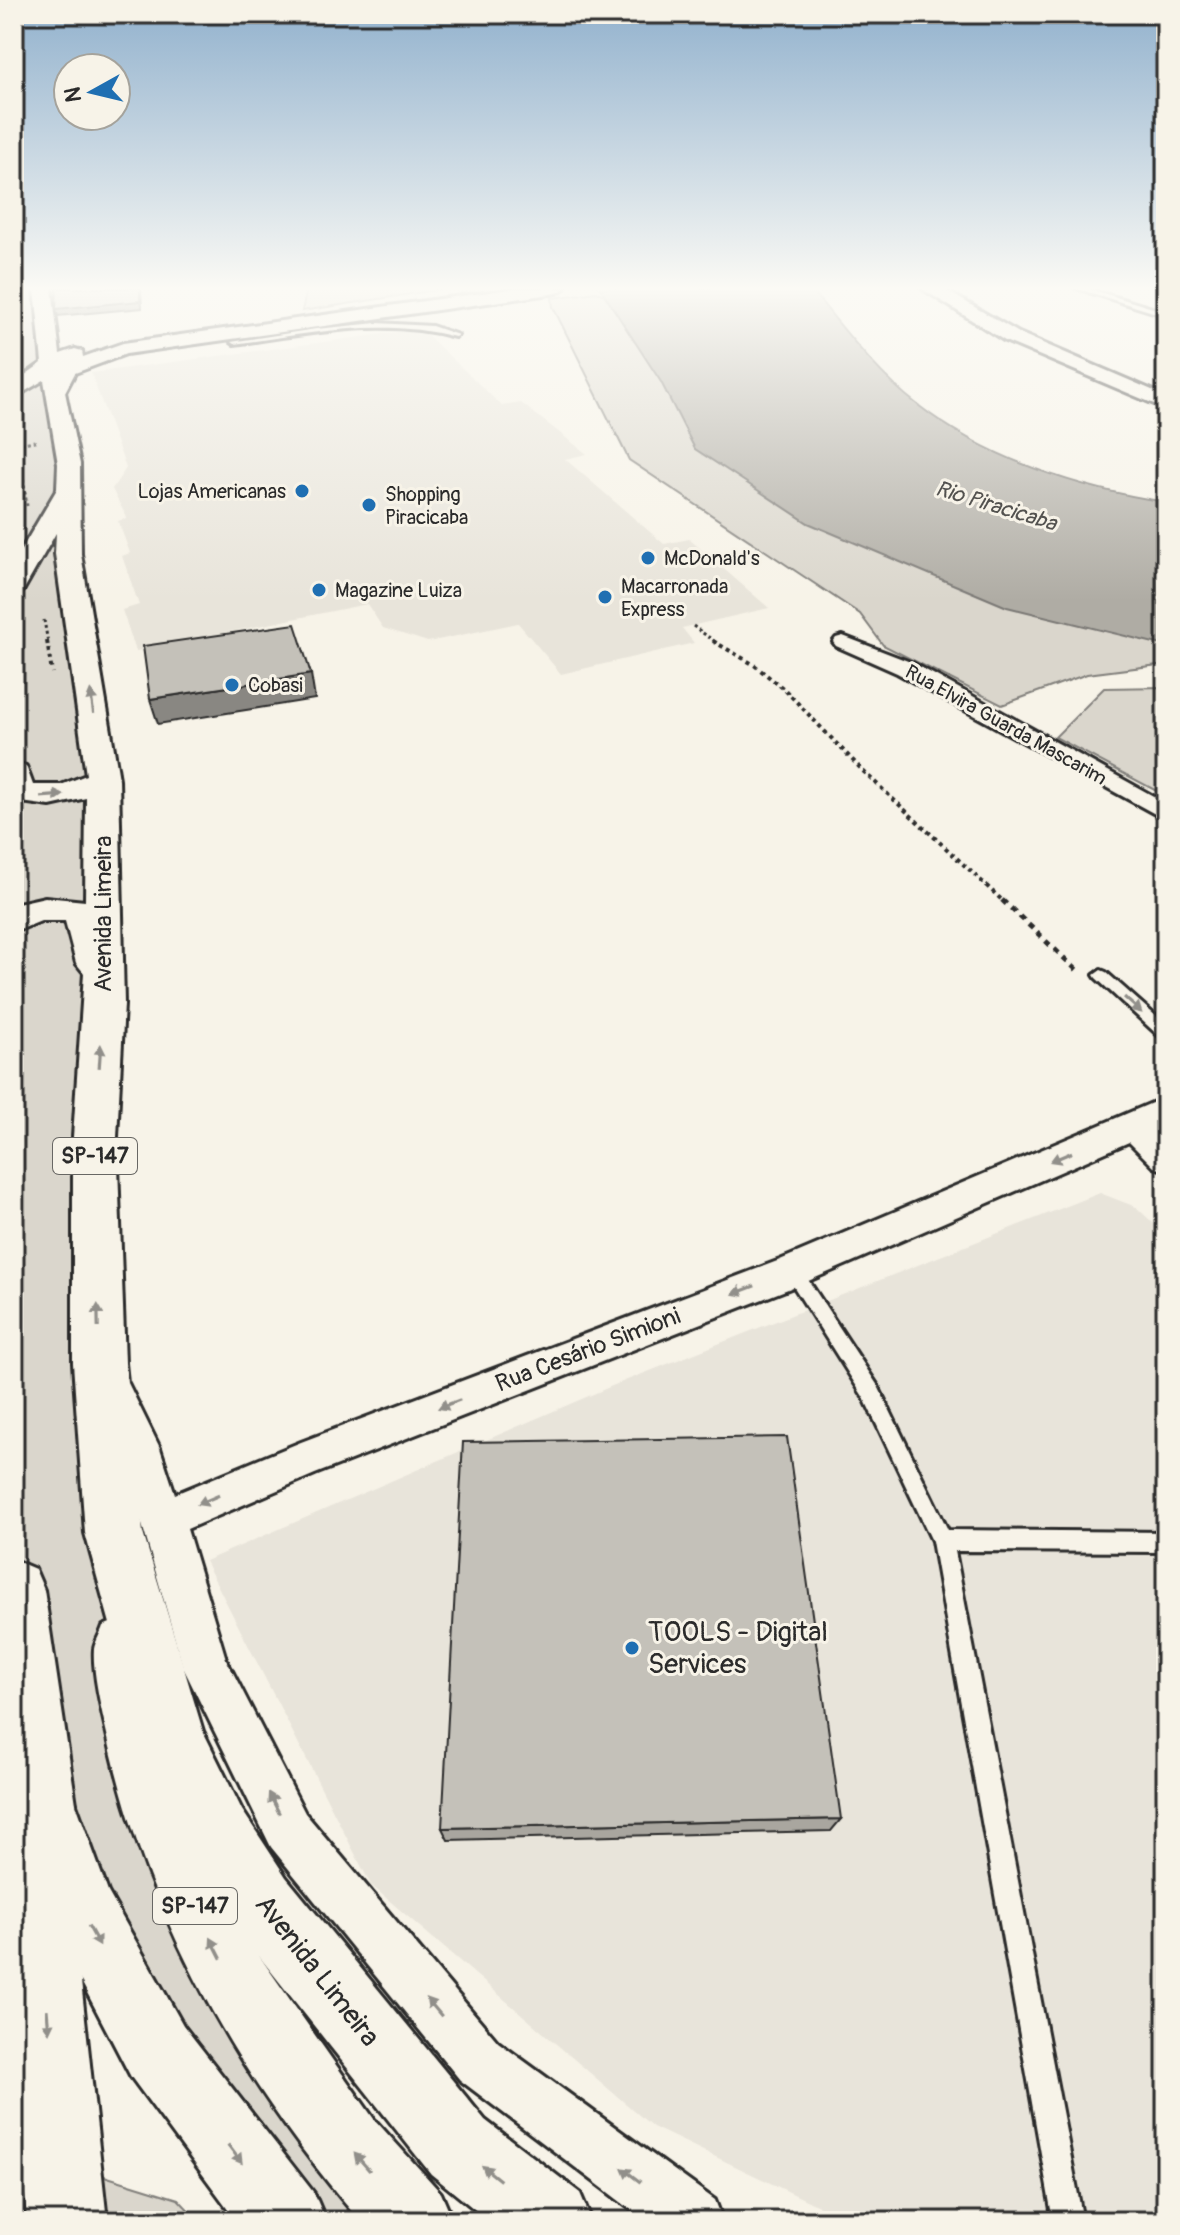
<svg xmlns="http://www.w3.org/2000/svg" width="1180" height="2235" viewBox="0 0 1180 2235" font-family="Pangolin,sans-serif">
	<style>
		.built { fill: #e8e4da }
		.green { fill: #dad6cc; stroke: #82807c; stroke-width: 2 }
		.water { fill: #afaca4; stroke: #7a7874; stroke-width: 2 }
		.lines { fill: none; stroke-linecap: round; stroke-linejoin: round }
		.lane-casing { stroke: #2b2b2b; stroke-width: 6 }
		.street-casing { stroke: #2b2b2b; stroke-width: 6 }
		.secondary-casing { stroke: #2b2b2b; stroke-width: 6 }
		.primary-casing { stroke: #2b2b2b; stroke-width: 6 }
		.highway-casing { stroke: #2b2b2b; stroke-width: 6 }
		.path-far3 { stroke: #2b2b2b; stroke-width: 2; stroke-dasharray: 3 3; stroke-linecap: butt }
		.path-far2 { stroke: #2b2b2b; stroke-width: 3; stroke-dasharray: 3 3; stroke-linecap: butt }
		.path-far1 { stroke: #2b2b2b; stroke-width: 4; stroke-dasharray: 4 4; stroke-linecap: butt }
		.path { stroke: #2b2b2b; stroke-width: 5; stroke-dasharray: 6 6; stroke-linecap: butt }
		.lane { fill: #f7f3e8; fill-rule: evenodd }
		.street { fill: #f7f3e8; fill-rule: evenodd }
		.secondary { fill: #f7f3e8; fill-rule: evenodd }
		.primary { fill: #f7f3e8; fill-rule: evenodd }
		.highway { fill: #f7f3e8; fill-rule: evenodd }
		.wall { fill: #a9a69f; stroke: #2b2b2b; stroke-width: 2 }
		.shaded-wall { fill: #898782; stroke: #2b2b2b; stroke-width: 2 }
		.building { fill: #c4c1b9; stroke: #2b2b2b; stroke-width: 2 }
		.oneway { fill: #918f8a }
		.poi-dot { fill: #1f6fb2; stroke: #f7f3e8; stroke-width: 3 }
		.labels { text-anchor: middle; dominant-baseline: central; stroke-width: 6; stroke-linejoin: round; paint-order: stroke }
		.far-poi-label { font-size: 20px; fill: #2b2b2b; stroke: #f7f3e8; text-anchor: start }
		.far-street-label { font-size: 20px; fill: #2b2b2b; stroke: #f7f3e8 }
		.far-water-label { font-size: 22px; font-style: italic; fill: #53524f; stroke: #f7f3e8 }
		.shield { fill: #f7f3e8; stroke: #686764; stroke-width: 2 }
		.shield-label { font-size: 22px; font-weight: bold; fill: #2b2b2b }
		.street-label { font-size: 24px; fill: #2b2b2b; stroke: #f7f3e8 }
		.near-poi-label { font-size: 28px; fill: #2b2b2b; stroke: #f7f3e8; text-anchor: start }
		.near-street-label { font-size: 28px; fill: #2b2b2b; stroke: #f7f3e8 }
	</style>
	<rect width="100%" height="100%" fill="#f7f3e8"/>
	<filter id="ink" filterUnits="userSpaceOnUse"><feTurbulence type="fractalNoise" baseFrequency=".0125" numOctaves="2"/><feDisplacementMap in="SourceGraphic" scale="16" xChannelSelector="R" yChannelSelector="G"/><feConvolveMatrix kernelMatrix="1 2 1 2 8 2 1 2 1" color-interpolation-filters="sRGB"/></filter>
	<g filter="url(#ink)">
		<!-- built -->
		<g class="built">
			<polygon points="421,329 502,406 521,403 587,454 565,459 664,544 689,539 769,608 682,628 694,643 561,674 518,623 428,642 383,628 367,604 136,651 122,610 139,605 122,556 130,553 118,521 127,518 112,489 126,468 91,373"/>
			<polygon points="1100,1193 1136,1207 1166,1235 1166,2221 850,2221 653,2127 371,1885 205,1561 612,1386"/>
		</g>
		<!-- green -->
		<g class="green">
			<polygon points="14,288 37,288 103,779 95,1137 153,1789 413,2221 287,2221 79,1910 14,1590"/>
			<polygon points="307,288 449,288 302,311"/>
			<polygon points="596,292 606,295 635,342 1166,646 1166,664 1087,674 1002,705 883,645 860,614 629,460 553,307 552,298"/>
			<polygon points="1166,687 1166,796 1055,737 1104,688"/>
			<polygon points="14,1869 59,2162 178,2199 199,2221 14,2221"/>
		</g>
		<!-- water -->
		<path class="water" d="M600,288H810C843,328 876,373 918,405C987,459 1080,489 1166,502V646L1007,607L808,523L695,449L661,382Z"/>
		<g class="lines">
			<defs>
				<g id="lane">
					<polygon points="1075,288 1086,288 1166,312 1166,316"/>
					<path d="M377,323L432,326L458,335L455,337C382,317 307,334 234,344L231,342L316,329Z"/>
					<polygon points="1101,970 1106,972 1166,1025 1166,1039 1161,1038 1096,978 1094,975"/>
					<polygon points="793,1264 799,1266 878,1386 948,1530 1166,1532 1166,1552 955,1551 1083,2221 1053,2221 932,1541 864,1398 787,1276 784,1271 787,1266"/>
				</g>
				<g id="street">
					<polygon points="843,636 913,663 1166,803 1166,820 897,673 836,646 833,642 836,638"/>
					<polygon points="1166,1097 1166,1124 1156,1129 1166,1138 1166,1171 1154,1167 1129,1142 806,1282 315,1474 187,1529 226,1659 305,1813 498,2042 715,2200 723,2221 646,2221 460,2080 271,1847 183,1667 121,1451 95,1395 100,1383 114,1377 128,1383 160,1448 175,1494 301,1442 780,1260"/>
				</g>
				<polygon id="secondary" points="921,288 942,288 1019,333 1166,396 1166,409 1005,341"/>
				<g id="primary">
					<polygon points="14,1560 35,1569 44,1590 76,1804 108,1892 183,2025 314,2193 326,2221 237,2221 131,2077 44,1910 14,1817"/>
					<path d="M125,1617L147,1626L156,1648L166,1714L186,1789L214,1870L260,1957L374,2119L441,2193L453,2221H360C242,2083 153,1929 111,1751C105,1724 92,1676 94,1649C95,1642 101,1633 103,1626Z"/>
				</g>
				<g id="highway">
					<polygon points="35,288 52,288 60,354 75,349 82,351 83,357 123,343 518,288 565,288 557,293 126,354 75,373 65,392 80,464 81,554 119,779 124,1004 117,1137 125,1363 143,1533 203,1731 242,1810 286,1877 485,2120 580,2193 592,2221 489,2221 431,2174 236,1927 194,1858 142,1740 85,1533 73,1363 73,1137 84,973 76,963 65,921 41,921 14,932 14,904 45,897 85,901 86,798 50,806 14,801 14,763 26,766 33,785 61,785 86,775 55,554 56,533 23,591 14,593 14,562 57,489 58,464 44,380 14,398 14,383 42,363"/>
					<polygon points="43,1771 66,1781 76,1804 70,1880 107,2221 27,2221 14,2047 14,1794 20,1781"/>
				</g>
			</defs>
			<!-- lane casing -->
			<use href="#lane" class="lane-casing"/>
			<!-- street casing -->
			<use href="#street" class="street-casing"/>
			<!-- secondary casing -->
			<use href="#secondary" class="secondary-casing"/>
			<!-- primary casing -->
			<use href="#primary" class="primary-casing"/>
			<!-- highway casing -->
			<use href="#highway" class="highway-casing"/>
			<!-- path-far3 -->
			<g class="path-far3">
				<polyline points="18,443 19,413"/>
				<polyline points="21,443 37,441"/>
			</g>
			<!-- path-far2 -->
			<g class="path-far2">
				<polyline points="18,441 18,444 34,441"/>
				<polyline points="18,444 27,506"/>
				<polyline points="44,620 48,643"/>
				<polyline points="693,626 717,643"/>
			</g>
			<!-- path-far1 -->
			<g class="path-far1">
				<polyline points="47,641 52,673"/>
				<polyline points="713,641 753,664 784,689 864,772 1004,902"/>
			</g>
			<!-- path -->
			<polyline class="path" points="1002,900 1080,973"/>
			<!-- lane -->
			<use href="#lane" class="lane"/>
			<!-- street -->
			<use href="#street" class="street"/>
			<!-- secondary -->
			<use href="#secondary" class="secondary"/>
			<!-- primary -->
			<use href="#primary" class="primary"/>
			<!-- highway -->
			<use href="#highway" class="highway"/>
		</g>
		<!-- wall -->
		<polygon class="wall" points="841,1819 831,1831 448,1840 442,1828"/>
		<!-- shaded-wall -->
		<g class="shaded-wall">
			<polygon points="140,288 141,288 142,308 58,316 56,309"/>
			<polygon points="311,674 315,699 158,724 150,699"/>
		</g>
		<!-- building -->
		<g class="building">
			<polygon points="57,288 140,288 140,301 56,309"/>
			<polygon points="295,624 311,674 150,699 143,646"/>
			<polygon points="787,1437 841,1819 442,1828 463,1442"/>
		</g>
		<!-- one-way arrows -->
		<defs><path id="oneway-solid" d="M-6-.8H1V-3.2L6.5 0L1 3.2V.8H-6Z" transform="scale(2)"/></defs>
		<g class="oneway">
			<use href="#oneway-solid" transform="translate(92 702) rotate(-98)"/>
			<use href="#oneway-solid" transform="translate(52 796) rotate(-4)"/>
			<use href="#oneway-solid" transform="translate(1133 1005) rotate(42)"/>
			<use href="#oneway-solid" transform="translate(100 1056) rotate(-86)"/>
			<use href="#oneway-solid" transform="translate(1061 1157) rotate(157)"/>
			<use href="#oneway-solid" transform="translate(744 1290) rotate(159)"/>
			<use href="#oneway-solid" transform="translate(98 1316) rotate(-91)"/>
			<use href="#oneway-solid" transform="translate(449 1404) rotate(159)"/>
			<use href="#oneway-solid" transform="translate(208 1500) rotate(157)"/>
			<use href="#oneway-solid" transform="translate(274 1803) rotate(-117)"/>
			<use href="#oneway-solid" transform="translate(94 1936) rotate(61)"/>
			<use href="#oneway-solid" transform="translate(216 1948) rotate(-117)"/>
			<use href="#oneway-solid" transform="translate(434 2007) rotate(-130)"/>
			<use href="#oneway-solid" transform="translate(48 2021) rotate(85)"/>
			<use href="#oneway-solid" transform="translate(235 2154) rotate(53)"/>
			<use href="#oneway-solid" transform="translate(362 2162) rotate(-131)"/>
			<use href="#oneway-solid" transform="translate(491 2173) rotate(-141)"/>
			<use href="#oneway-solid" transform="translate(631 2175) rotate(-143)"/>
		</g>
	</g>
	<!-- sky -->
	<linearGradient id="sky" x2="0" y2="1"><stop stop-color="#91b1cd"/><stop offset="0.48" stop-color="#fbfaf5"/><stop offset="1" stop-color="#fbfaf5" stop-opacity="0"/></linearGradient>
	<rect width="1180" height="601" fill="url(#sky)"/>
	<!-- markers -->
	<g class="poi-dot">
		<circle cx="302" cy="491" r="8"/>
		<circle cx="369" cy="505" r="8"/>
		<circle cx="648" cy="558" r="8"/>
		<circle cx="319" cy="590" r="8"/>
		<circle cx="605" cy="597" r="8"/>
		<circle cx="232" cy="685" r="8"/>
		<circle cx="632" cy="1648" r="8"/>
	</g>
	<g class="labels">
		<!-- far-poi labels -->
		<g class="far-poi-label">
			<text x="286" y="491" text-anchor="end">Lojas Americanas</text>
			<text x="385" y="494">Shopping<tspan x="385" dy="23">Piracicaba</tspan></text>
			<text x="664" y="558">McDonald's</text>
			<text x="621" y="586">Macarronada<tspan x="621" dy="23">Express</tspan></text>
			<text x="335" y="590">Magazine Luiza</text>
			<text x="248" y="685">Cobasi</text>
		</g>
		<!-- far-street labels -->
		<g class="far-street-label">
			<text transform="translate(1006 725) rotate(29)">Rua Elvira Guarda Mascarim</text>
		</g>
		<!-- far-water labels -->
		<g class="far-water-label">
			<text transform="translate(996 506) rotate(17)">Rio Piracicaba</text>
		</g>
		<!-- shield labels -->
		<g class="shield">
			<rect x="53" y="1138" width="84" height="36" rx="6"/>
			<rect x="153" y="1888" width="84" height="36" rx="6"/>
		</g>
		<g class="shield-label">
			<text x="95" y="1156">SP-147</text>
			<text x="195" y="1906">SP-147</text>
		</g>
		<!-- street labels -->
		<g class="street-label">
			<text transform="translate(103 914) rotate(-90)">Avenida Limeira</text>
			<text transform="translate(588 1350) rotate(-21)">Rua Cesário Simioni</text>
		</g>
		<!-- near-poi labels -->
		<g class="near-poi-label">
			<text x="648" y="1632">TOOLS - Digital<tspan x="648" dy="32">Services</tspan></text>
		</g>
		<!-- near-street labels -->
		<g class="near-street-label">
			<text transform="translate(317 1971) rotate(52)">Avenida Limeira</text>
		</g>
	</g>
	<!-- margin -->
	<rect width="1180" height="2235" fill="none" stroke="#f7f3e8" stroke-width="48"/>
	<rect x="24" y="24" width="1132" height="2187" fill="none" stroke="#2b2b2b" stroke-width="3" filter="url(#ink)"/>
	<!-- north arrow -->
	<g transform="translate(92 92) rotate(262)"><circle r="38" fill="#f7f3e8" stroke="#a5a39c" stroke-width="2"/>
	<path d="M0-6L14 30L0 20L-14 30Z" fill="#1f6fb2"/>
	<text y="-12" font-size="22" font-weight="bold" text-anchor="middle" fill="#2b2b2b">N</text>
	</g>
</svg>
